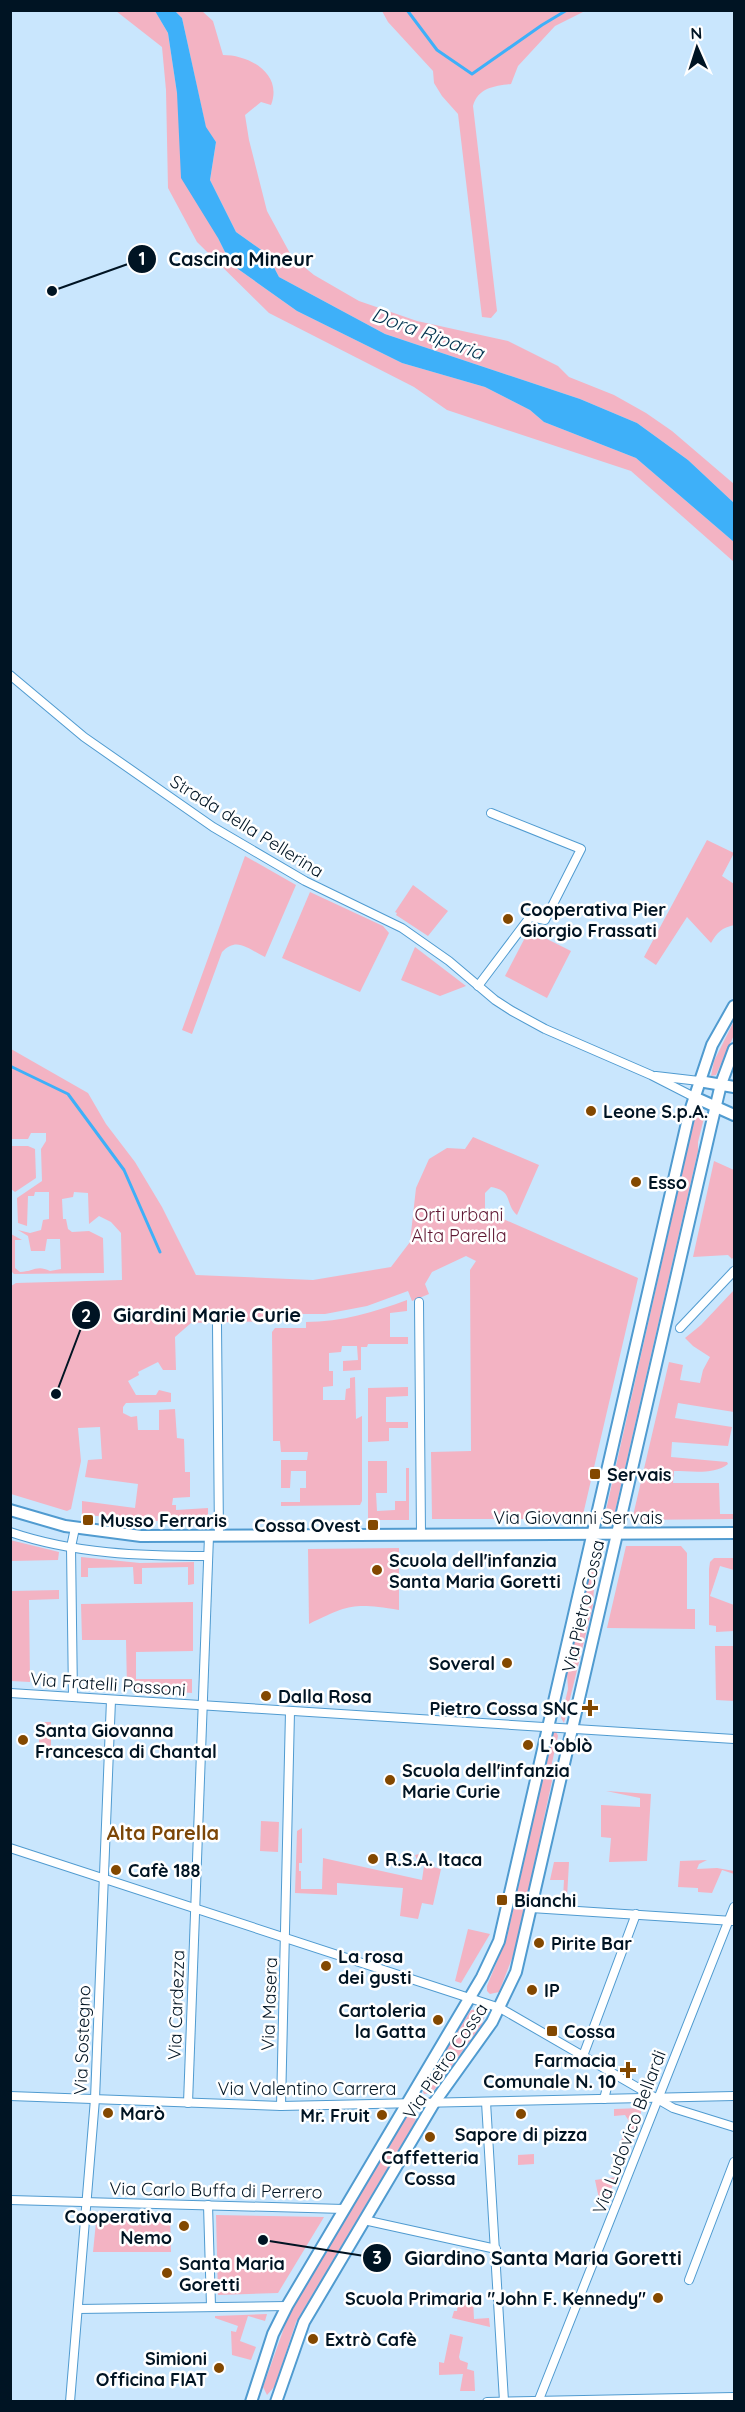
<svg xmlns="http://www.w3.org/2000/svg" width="745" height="2412" viewBox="0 0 745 2412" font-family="Quicksand,sans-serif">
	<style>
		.green { fill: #f3b3c3 }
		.water { fill: #3eb0f9 }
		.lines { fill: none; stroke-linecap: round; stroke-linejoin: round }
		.stream { stroke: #3eb0f9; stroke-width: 3 }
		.street-casing { stroke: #509bd0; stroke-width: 10 }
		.secondary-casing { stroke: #509bd0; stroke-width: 14 }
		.street { stroke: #fff; stroke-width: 8 }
		.secondary { stroke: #fff; stroke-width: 10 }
		.poi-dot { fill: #834800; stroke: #fff; stroke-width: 2 }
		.labels { text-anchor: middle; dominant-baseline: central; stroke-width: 5; stroke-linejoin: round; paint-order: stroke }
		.street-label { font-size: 18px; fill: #001423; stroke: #fff }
		.poi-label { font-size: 18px; font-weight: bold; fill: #001423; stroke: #fff; text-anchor: start }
		.park-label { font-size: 18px; fill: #5f1732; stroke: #fff }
		.water-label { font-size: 20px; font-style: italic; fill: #01324e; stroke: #fff }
		.neighbourhood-label { font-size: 20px; font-weight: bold; fill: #7b4607; stroke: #fff }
		.leader { fill: none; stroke: #001423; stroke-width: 2 }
		.callout-dot { fill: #001423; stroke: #fff; stroke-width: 2 }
		.mark-label { font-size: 18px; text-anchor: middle; font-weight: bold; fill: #fff }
		.callout-label { font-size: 20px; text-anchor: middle; font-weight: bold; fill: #001423; stroke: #fff; stroke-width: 5; stroke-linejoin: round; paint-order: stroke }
	</style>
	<rect width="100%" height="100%" fill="#c9e6fd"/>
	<!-- green -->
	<g class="green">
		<polygon points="116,11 155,11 168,33 177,93 218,238 231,264 297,311 402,363 485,387 530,410 544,422 636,458 734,542 734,562 631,471 447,410 414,387 269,313 197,242 168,188 166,90 162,47"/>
		<path d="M175,11H202L213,21L223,55C250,55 283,74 271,105L261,102L245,115L249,140L267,211L292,257L314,275L359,301L417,321L508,341L558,366L569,377L614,395L646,413L672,431L734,484V503L688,460L637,423L580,399L385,334L279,277L267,254L236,232L210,180L216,142L206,128L182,18Z"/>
		<path d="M382,11H585L555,26L518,66L511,84C494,86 478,88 473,106L497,311L491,318L482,317L458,114L442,96L434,83L433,71L388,22Z"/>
		<path d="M707,840L734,853L722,876L734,884V925C722,928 717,932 711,943L687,917L656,965L644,957Z"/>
		<path d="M245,856L296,885L265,957C248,949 237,936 222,952L192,1034L182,1030Z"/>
		<polygon points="413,885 448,911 428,936 396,915 397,913 395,912"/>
		<polygon points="310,892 383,926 389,933 360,992 282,958"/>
		<polygon points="529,930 571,951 547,998 505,976"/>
		<polygon points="415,947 466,986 440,996 401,980"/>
		<polygon points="734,1021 734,1035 716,1075 711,1076 714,1061"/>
		<path d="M11,1049L88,1093L106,1124L135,1162L162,1207L196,1275L313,1280L391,1267L410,1242L416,1188L429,1159L447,1148L465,1149L473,1137L539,1165L517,1215C504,1203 514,1191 491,1187L485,1193V1211L638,1278L582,1519H432L431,1452L471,1451L470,1270L476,1261L466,1256L432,1272L425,1284L429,1294L412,1301L408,1291L367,1306L325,1314H278V1321L191,1323L175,1337L176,1370H163L158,1362L138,1372L139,1375L128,1381L136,1395H156L159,1390L171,1393V1402L126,1403L123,1407V1413L131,1417L137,1416L138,1430H159V1410L175,1409L177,1438L184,1439L185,1472H190V1497L173,1498L172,1505H176V1510L208,1508V1521H134L82,1514V1501L135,1508L138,1484L85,1477L88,1460L102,1459L100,1427L78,1428L81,1461L71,1509L67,1511L11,1494V1286L16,1283L122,1280L121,1233L111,1222L99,1216L89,1224L88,1193L74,1192L73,1197L62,1199L63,1219H66L68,1229L72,1232L89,1231L103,1238L104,1273L14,1274L11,1271V1234L22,1240H15V1268L20,1272C32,1272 37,1264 50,1271L61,1269L60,1239H47L45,1251H31L28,1236L18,1230L30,1233L41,1230L43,1220L49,1219V1192H35L34,1196H28L27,1226L18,1223L17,1198L42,1181L41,1149L46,1141V1133H31L28,1139H11Z"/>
		<polygon points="699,1109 703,1110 705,1114 698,1142 698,1151 613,1520 606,1522 604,1519 696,1111"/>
		<polygon points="10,1146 28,1146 35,1149 36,1178 15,1192 11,1189"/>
		<polygon points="714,1161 734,1170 734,1256 732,1259 728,1255 693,1257"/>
		<path d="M734,1290V1412L678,1403L675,1418L732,1427L728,1446L672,1442L671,1457L727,1462L728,1464C714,1475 691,1471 674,1471L673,1483H719L720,1514H734V1519L632,1520L669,1362L683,1365L680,1380L700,1383L703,1370L710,1357L693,1346L685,1338L701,1325Z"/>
		<path d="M407,1300V1311L390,1313V1337H408V1344H368L367,1347H361V1370L343,1371V1361L358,1360L357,1346H342L341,1352L329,1353V1371H333V1386L323,1387V1400H345L346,1389L350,1388V1378L355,1377L356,1419L362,1416V1501L360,1505L281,1506V1502H300V1488H306V1471H291L290,1488H281V1460H307L308,1452H281L280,1441H273L272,1332L275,1328H306V1322C342,1322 374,1312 407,1300Z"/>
		<polygon points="408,1387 408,1396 386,1397 386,1422 408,1422 408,1428 389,1428 389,1441 368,1442 368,1388"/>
		<polygon points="368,1461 387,1461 387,1493 376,1493 377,1511 395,1510 395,1501 406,1501 406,1468 409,1468 409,1520 368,1520"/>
		<polygon points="10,1540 59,1552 58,1560 11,1561 12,1591 59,1590 59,1599 29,1600 30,1682 11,1681"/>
		<polygon points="626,1546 681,1546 687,1553 687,1609 695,1609 695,1629 607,1628"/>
		<path d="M399,1548V1610C354,1603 350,1604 309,1624L308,1549Z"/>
		<polygon points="599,1548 603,1550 594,1587 593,1605 564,1723 561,1718 568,1689 567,1673 595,1550"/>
		<polygon points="81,1557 140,1563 194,1562 194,1584 188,1585 188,1567 142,1568 142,1584 134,1584 133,1567 88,1568 88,1577 81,1577"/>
		<polygon points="714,1558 734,1558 734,1570 720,1566 710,1596 734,1605 734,1631 716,1632 716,1626 709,1625 709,1569 710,1562"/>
		<polygon points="193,1602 193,1651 136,1652 136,1679 192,1679 192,1693 127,1688 126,1640 82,1640 81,1604"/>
		<polygon points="715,1646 734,1646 734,1701 716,1700"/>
		<rect x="39" y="1722" width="12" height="24"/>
		<polygon points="556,1731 558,1736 551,1767 552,1781 516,1948 499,1992 490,1994 487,1991 487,1986 507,1937 553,1732"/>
		<polygon points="606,1791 651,1794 647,1861 609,1862 611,1838 601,1837 601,1805 640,1807 640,1798"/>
		<polygon points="261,1821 279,1822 278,1852 260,1851"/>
		<polygon points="302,1828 302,1863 299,1863 299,1871 301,1871 301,1889 322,1889 323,1858 422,1880 424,1866 419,1865 415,1855 424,1853 429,1866 441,1869 433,1905 422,1903 418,1919 400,1916 403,1888 337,1883 337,1895 295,1893 297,1831"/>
		<polygon points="707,1860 699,1864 697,1869 717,1868 734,1871 734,1874 722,1870 712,1893 698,1892 698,1888 678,1887 680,1861"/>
		<polygon points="554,1862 569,1862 567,1898 563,1898 564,1880 550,1880"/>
		<polygon points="468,1929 490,1934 461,1983 455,1981"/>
		<polygon points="479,2009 485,2013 482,2024 432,2093 424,2094 422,2089 471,2010"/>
		<polygon points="641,2108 641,2113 626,2151 618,2148 629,2121 625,2115 614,2116 614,2109"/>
		<polygon points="408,2113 416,2116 415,2122 296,2322 275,2386 267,2395 263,2387 289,2314"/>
		<polygon points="534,2154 534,2164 518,2165 518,2155"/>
		<polygon points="616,2177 602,2213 595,2180"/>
		<polygon points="97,2212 170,2213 171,2252 93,2252"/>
		<polygon points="216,2215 324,2217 278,2293 218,2295"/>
		<polygon points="459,2294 481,2299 473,2299 474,2319 489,2318 490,2327 452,2318 454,2311 457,2311"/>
		<polygon points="267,2314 265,2321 248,2316 240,2341 256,2347 251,2360 232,2355 231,2331 236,2332 238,2326 215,2318 215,2316"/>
		<polygon points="450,2334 463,2337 459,2357 460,2360 468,2363 467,2369 474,2371 475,2391 460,2391 463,2374 439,2375 439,2362 444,2363"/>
	</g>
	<!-- water -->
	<polygon class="water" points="155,11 175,11 182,18 206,127 216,142 210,180 236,232 267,254 279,277 385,334 580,399 637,423 688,460 734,503 734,542 636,458 544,422 530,410 485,387 402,363 297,311 231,264 218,238 181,178 177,93 168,33"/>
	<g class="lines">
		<!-- stream -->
		<g class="stream">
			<polyline points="407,10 437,50 472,74 542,25 567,10"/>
			<polyline points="10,1066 68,1094 124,1170 160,1252"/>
		</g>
		<defs>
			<g id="street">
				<polyline points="10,675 84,737 213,827 305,881 402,928 449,961 495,1000 512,1011 545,1029 651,1075 694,1097"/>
				<polyline points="478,986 530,917 545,920 581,849 491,813"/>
				<polyline points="656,1076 699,1081"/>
				<polyline points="419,1302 421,1535"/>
				<polyline points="217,1325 219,1536"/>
				<polyline points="680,1328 734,1271"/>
				<path d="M10,1532C74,1554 141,1556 208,1556"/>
				<polyline points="10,1693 734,1739"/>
				<polyline points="73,1697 71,1547 75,1528"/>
				<polyline points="10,1848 500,2008 673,2108 734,2127"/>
				<polyline points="531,1908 733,1921"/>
				<polyline points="583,2056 636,1914"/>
				<polyline points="10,2096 281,2106 734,2096"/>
				<polyline points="604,2099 611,2072"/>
				<polyline points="486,2102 504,2401"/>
				<polyline points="188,2103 209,1536"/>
				<polyline points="281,2106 290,1712"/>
				<polyline points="10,2200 344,2209"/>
				<polyline points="208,2205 211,2306"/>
				<polyline points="364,2220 496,2249"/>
				<polyline points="689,2280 734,2162"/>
				<polyline points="78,2309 287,2306"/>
				<polyline points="70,2402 95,2099 111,1700"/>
				<polyline points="487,2402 734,2397"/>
				<polyline points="538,2402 734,1907"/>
			</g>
			<g id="secondary">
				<polyline points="699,1081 734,1087"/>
				<polyline points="694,1097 734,1115"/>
				<polyline points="10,1510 65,1526 141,1536 734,1533"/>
				<polyline points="251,2402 273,2334 287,2306 482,1977 499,1941 689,1114 712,1045 734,1006"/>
				<polyline points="276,2402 304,2322 434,2103 492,2022 516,1972 711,1126 721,1084 734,1049"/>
			</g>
		</defs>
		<!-- street casing -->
		<use href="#street" class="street-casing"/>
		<!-- secondary casing -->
		<use href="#secondary" class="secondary-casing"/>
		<!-- street -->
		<use href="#street" class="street"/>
		<!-- secondary -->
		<use href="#secondary" class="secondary"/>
	</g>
	<!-- markers -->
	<g class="poi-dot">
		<circle cx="508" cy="919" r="6"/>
		<circle cx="591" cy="1111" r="6"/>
		<circle cx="636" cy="1182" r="6"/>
		<rect x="589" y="1468" width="12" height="12" rx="3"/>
		<rect x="82" y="1514" width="12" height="12" rx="3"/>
		<rect x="367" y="1519" width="12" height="12" rx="3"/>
		<circle cx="377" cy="1570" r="6"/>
		<circle cx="507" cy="1663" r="6"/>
		<circle cx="266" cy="1696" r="6"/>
		<path d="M587 1699h6v6h6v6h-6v6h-6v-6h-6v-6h6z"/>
		<circle cx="23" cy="1740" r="6"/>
		<circle cx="528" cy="1745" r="6"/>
		<circle cx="390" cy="1780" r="6"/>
		<circle cx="373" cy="1859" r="6"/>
		<circle cx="116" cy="1870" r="6"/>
		<rect x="496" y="1894" width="12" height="12" rx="3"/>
		<circle cx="539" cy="1943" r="6"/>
		<circle cx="326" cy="1966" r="6"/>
		<circle cx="532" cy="1990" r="6"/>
		<circle cx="438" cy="2020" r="6"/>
		<rect x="546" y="2025" width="12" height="12" rx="3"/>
		<path d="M625 2061h6v6h6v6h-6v6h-6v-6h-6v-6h6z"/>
		<circle cx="108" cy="2113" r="6"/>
		<circle cx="521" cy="2114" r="6"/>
		<circle cx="382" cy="2115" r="6"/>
		<circle cx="430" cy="2137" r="6"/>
		<circle cx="184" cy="2226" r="6"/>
		<circle cx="167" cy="2273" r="6"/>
		<circle cx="658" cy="2298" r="6"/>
		<circle cx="313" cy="2339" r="6"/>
		<circle cx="219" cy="2368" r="6"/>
	</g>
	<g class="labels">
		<!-- street labels -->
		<g class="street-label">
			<text transform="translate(247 826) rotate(32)">Strada della Pellerina</text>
			<text x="578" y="1517">Via Giovanni Servais</text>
			<text transform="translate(583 1606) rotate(-77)">Via Pietro Cossa</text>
			<text transform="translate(108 1684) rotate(4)">Via Fratelli Passoni</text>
			<text transform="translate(269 2004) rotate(-88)">Via Masera</text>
			<text transform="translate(176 2005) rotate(-88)">Via Cardezza</text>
			<text transform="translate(82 2040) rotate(-88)">Via Sostegno</text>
			<text transform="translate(445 2061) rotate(-56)">Via Pietro Cossa</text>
			<text x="307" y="2088">Via Valentino Carrera</text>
			<text transform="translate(629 2132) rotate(-69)">Via Ludovico Bellardi</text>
			<text transform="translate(216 2190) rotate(1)">Via Carlo Buffa di Perrero</text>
		</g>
		<!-- poi labels -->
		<g class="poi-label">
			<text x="520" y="909">Cooperativa Pier<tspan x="520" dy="21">Giorgio Frassati</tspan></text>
			<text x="603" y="1111">Leone S.p.A.</text>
			<text x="648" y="1182">Esso</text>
			<text x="607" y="1474">Servais</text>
			<text x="100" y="1520">Musso Ferraris</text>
			<text x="361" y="1525" text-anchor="end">Cossa Ovest</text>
			<text x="389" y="1560">Scuola dell'infanzia<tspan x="389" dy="21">Santa Maria Goretti</tspan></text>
			<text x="495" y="1663" text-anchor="end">Soveral</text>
			<text x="278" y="1696">Dalla Rosa</text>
			<text x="578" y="1708" text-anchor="end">Pietro Cossa SNC</text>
			<text x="35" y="1730">Santa Giovanna<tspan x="35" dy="21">Francesca di Chantal</tspan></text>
			<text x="540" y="1745">L'oblò</text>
			<text x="402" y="1770">Scuola dell'infanzia<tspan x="402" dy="21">Marie Curie</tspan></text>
			<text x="385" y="1859">R.S.A. Itaca</text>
			<text x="128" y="1870">Cafè 188</text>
			<text x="514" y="1900">Bianchi</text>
			<text x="551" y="1943">Pirite Bar</text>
			<text x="338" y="1956">La rosa<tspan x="338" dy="21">dei gusti</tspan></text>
			<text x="544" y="1990">IP</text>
			<text x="426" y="2010" text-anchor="end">Cartoleria<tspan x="426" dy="21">la Gatta</tspan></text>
			<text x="564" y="2031">Cossa</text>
			<text x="616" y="2060" text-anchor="end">Farmacia<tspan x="616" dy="21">Comunale N. 10</tspan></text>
			<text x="120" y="2113">Marò</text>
			<text x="370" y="2115" text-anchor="end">Mr. Fruit</text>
			<text x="521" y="2134" text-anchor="middle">Sapore di pizza</text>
			<text x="430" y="2157" text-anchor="middle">Caffetteria<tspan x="430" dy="21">Cossa</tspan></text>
			<text x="172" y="2216" text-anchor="end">Cooperativa<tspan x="172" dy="21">Nemo</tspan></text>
			<text x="179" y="2263">Santa Maria<tspan x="179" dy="21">Goretti</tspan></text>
			<text x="646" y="2298" text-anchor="end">Scuola Primaria "John F. Kennedy"</text>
			<text x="325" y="2339">Extrò Cafè</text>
			<text x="207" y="2358" text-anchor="end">Simioni<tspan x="207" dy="21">Officina FIAT</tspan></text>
		</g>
		<!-- park labels -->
		<g class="park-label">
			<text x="459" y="1214">Orti urbani<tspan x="459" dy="21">Alta Parella</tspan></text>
		</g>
		<!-- water labels -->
		<g class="water-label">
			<text transform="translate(428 333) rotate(20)">Dora Riparia</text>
		</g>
		<!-- neighbourhood labels -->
		<g class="neighbourhood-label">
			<text x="163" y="1832">Alta Parella</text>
		</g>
	</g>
	<!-- callouts -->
	<path class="leader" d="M52 291L142 259M56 1394L86 1315M263 2240L377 2258"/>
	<g class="callout-dot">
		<circle cx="52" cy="291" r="6"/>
		<circle cx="56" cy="1394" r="6"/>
		<circle cx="263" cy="2240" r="6"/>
		<circle cx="142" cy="259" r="15"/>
		<circle cx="86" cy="1315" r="15"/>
		<circle cx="377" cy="2258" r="15"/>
	</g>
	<g class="mark-label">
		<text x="142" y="265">1</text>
		<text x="86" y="1322">2</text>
		<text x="377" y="2264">3</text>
	</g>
	<g class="callout-label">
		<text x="241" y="266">Cascina Mineur</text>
		<text x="207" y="1322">Giardini Marie Curie</text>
		<text x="543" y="2265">Giardino Santa Maria Goretti</text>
	</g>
	<!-- border -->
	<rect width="745" height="2412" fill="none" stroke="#001423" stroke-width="24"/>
	<!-- north arrow -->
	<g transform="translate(697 48) rotate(357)" stroke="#ffffff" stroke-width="4.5" paint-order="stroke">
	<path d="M0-4.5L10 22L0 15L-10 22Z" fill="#001423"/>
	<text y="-9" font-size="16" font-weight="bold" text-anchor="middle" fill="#001423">N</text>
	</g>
</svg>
